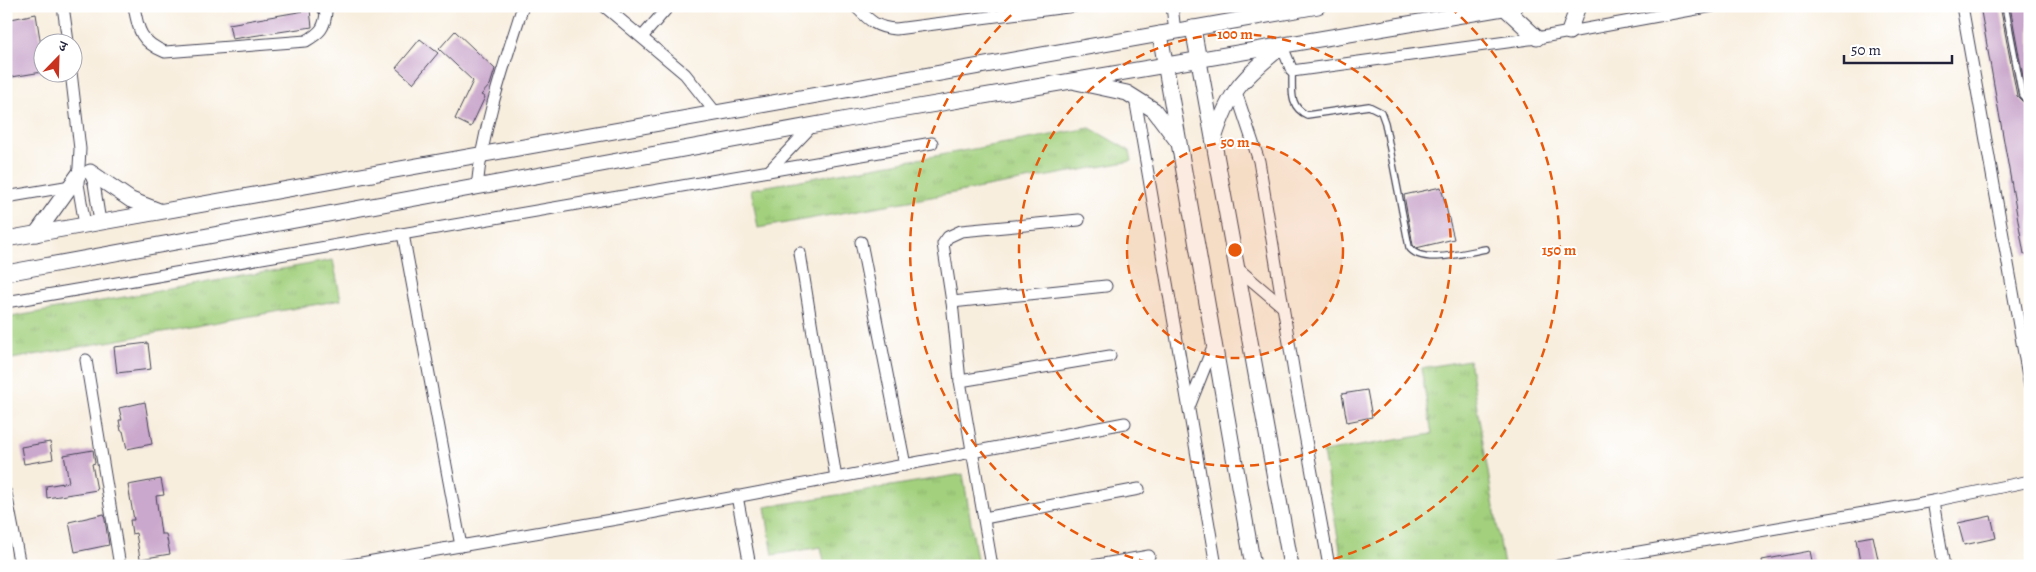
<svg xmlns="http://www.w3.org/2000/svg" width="2036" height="572" viewBox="0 0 2036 572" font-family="Alegreya,'Noto Serif Devanagari',serif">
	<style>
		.park { fill: url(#park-tufts); stroke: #62795c }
		.building { fill: #caa7cc }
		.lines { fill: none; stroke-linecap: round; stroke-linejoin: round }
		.service-casing { stroke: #424153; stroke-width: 8 }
		.minor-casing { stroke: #424153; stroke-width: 13 }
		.tertiary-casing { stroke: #424153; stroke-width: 17 }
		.service { stroke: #fff; stroke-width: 5.5 }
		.minor { stroke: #fff; stroke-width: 11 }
		.tertiary { stroke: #fff; stroke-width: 15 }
		.ring { fill: none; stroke: #e8590c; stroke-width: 2.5; stroke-dasharray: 9 6 }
		.centre { fill: #e8590c; stroke: #fff; stroke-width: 2.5 }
		.ring-label { font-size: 15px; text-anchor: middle; font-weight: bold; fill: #e8590c; stroke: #fff; stroke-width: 4; stroke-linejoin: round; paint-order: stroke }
	</style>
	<defs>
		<pattern id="park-tufts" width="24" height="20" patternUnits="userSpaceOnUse" patternTransform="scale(1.25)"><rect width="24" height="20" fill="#a2d07d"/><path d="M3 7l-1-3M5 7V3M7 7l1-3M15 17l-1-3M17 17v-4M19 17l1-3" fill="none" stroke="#8bb26d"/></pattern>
	</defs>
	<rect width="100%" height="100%" fill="#fff"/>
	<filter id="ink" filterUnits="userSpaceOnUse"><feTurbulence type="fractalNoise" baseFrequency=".02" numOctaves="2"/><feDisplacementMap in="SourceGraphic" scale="10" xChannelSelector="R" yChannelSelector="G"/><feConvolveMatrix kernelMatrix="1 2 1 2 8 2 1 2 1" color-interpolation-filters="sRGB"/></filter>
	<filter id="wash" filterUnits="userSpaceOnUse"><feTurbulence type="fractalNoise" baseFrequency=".0096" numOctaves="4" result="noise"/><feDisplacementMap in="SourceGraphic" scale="20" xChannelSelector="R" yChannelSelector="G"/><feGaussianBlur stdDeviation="1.12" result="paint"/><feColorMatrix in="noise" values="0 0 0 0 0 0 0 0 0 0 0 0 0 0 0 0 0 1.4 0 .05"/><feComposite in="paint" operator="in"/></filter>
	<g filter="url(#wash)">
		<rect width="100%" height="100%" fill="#f8eede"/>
		<!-- park -->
		<g class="park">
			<polygon points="1090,128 1130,151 1132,161 758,228 751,189"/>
			<polygon points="333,260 341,300 6,360 6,318"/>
			<polygon points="1469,360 1504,566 1343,566 1323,452 1432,434 1421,368"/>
			<polygon points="963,474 978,566 825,566 821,547 773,555 765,507"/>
		</g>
		<g id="blocks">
			<!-- building -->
			<g class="building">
				<polygon points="1980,6 2000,6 2017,96 2030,109 2030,254 2024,254"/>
				<polygon points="2010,6 2030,6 2030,97 2026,93"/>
				<polygon points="310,10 312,27 232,39 229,24"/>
				<polygon points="36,14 42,52 42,72 6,78 6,20"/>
				<polygon points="455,31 495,69 490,85 481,95 485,97 471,127 455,119 473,81 439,49"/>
				<polygon points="420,39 438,53 413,83 396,68"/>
				<polygon points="1441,187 1454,239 1416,248 1413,245 1404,195"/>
				<polygon points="148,343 151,369 117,373 114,347"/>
				<polygon points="1367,390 1372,417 1347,422 1342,394"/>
				<polygon points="145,402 152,444 127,449 123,431 121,431 119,420 122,420 119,408"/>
				<polygon points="50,442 53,459 24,464 21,447"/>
				<polygon points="93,450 95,463 92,464 97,490 47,498 46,486 69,482 64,455"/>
				<polygon points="161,479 164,495 156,496 161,534 166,534 170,554 140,559 136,533 132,534 130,520 134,520 128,485"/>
				<polygon points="104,514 109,545 75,552 69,522"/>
				<polygon points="1991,516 1996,538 1964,545 1958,523"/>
				<polygon points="1873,536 1878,559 1860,562 1856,539"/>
				<polygon points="1810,551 1813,566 1763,566 1762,560"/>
			</g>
		</g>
	</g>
	<g filter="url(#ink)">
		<use href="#blocks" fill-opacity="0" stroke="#424153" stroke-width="1"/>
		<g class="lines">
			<defs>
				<g id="service">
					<polyline points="2005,6 2022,95 2030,104"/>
					<path d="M1292,71C1293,90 1288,106 1307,115L1369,106L1381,112L1385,123L1409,247C1421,266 1467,252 1486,249"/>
				</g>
				<g id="minor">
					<polyline points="63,6 68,42"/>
					<path d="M134,6C138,31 141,42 165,52L306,41C320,33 325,28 326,12L321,6"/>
					<polyline points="604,6 685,74 716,113"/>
					<path d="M855,6C869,20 876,28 896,29L1075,6"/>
					<polyline points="1172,6 1175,32"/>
					<polyline points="1962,6 2030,387"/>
					<polyline points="642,37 669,6"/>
					<polyline points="1282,46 1292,71 1537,38 1713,6"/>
					<polyline points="71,72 80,149 78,184 85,225"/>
					<polyline points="1235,89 1259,161 1297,391 1329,566"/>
					<polyline points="1135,98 1216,566"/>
					<polyline points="89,171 94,183 100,222"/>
					<polyline points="769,171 812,126"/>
					<path d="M477,187C483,125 504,65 523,6"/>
					<polyline points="6,197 71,186"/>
					<polyline points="403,234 461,546"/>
					<polyline points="861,242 905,465"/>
					<polyline points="800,253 836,478"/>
					<polyline points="1236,267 1283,307"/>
					<polyline points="6,302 932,143"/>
					<polyline points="952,302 1106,286"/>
					<polyline points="86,360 120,566"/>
					<polyline points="960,381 1110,356"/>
					<polyline points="1189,407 1214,344"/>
					<polyline points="6,493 20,566"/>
					<polyline points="737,496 750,566"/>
					<polyline points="1933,501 1944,566"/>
					<polyline points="984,518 1139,489"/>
					<polyline points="344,566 640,515 1125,423"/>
					<polyline points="992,566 960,381 952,302 943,244 948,237 961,231 1079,220"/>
					<polyline points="1092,566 1149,556"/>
					<polyline points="1558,566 1933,501 2030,481"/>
				</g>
				<g id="tertiary">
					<polyline points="1505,8 1537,38"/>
					<polyline points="1193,28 1291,566"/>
					<polyline points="1569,32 1578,6"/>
					<polyline points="1160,34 1253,566"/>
					<polyline points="1076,82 1127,93 1154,110 1178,142"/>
					<path d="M1214,139C1229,91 1243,78 1281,47"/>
					<polyline points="90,172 131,200 159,211"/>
					<polyline points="36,234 79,174"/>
					<polyline points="6,239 1318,6"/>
					<polyline points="6,273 853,118 1515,6"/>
				</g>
			</defs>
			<!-- service casing -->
			<use href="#service" class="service-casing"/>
			<!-- minor casing -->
			<use href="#minor" class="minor-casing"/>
			<!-- tertiary casing -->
			<use href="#tertiary" class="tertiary-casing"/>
			<!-- service -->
			<use href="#service" class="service"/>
			<!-- minor -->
			<use href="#minor" class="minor"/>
			<!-- tertiary -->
			<use href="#tertiary" class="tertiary"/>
		</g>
	</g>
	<!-- distance rings -->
	<circle cx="1235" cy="250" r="108" fill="#e8590c" fill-opacity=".12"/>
	<g class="ring">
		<circle cx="1235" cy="250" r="108"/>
		<circle cx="1235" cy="250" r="216"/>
		<path d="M1162 566A324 324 0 0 1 1020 7M1450 7A324 324 0 0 1 1308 566"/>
	</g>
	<circle cx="1235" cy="250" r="8" class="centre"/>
	<g class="ring-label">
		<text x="1235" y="39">100 m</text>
		<text x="1235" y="147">50 m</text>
		<text x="1559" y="255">150 m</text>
	</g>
	<!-- margin -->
	<rect width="2036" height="572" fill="none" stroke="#fff" stroke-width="25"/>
	<!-- north arrow -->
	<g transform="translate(58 58) rotate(23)"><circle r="24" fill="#ffffff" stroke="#a7a7b1"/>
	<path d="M0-4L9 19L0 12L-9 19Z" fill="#c8321e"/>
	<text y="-8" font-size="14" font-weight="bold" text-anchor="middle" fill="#22223b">उ</text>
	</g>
	<!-- scale -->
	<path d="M1844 55v8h108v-8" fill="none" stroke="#22223b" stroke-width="2.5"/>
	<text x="1851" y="55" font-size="15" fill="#22223b" stroke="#ffffff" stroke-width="4" paint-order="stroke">50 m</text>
</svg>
